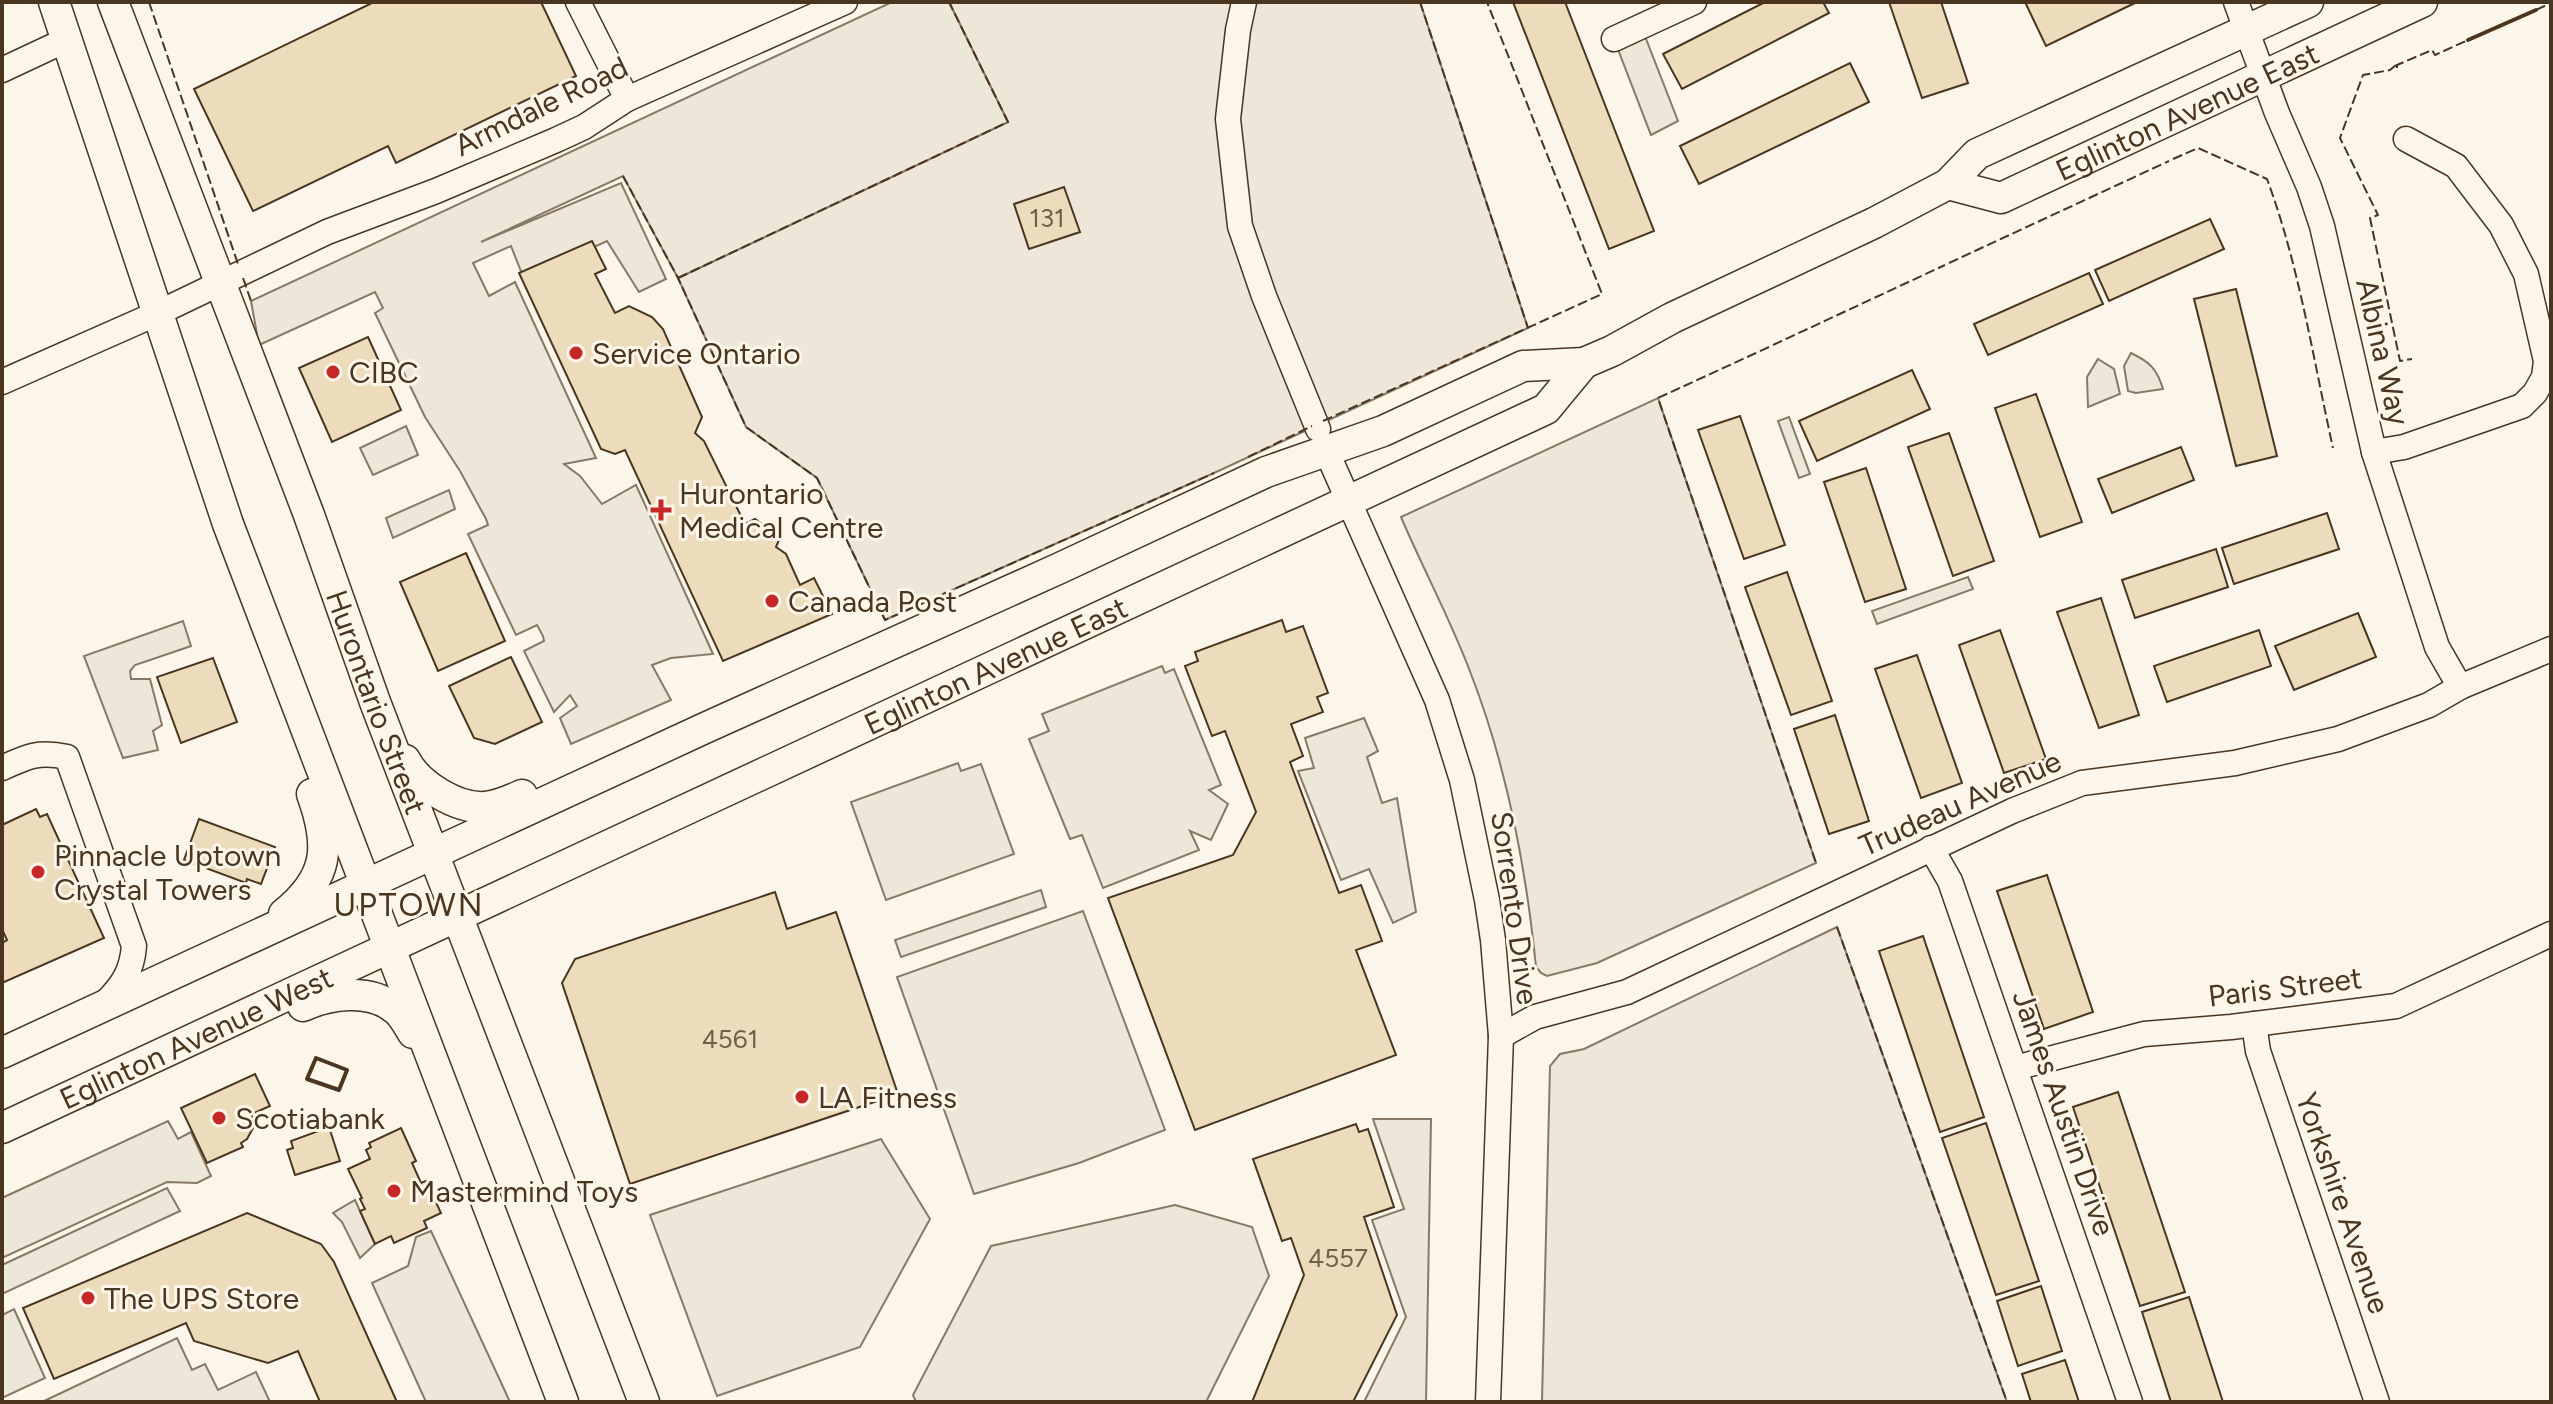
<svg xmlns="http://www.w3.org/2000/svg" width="2553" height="1404" viewBox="0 0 2553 1404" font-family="Figtree,sans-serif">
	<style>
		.green { fill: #ede6d9; stroke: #887966; stroke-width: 2 }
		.parking { fill: #ede7d9; stroke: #887966; stroke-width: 2 }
		.building { fill: #ecdcbc; stroke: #4a3520; stroke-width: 2 }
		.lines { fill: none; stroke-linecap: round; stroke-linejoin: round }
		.minor-casing { stroke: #4a3520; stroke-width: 27 }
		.major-casing { stroke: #4a3520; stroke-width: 33 }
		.minor { stroke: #fbf6e9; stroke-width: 24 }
		.major { stroke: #fbf6e9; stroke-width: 30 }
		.fence { stroke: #4a3520; stroke-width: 2; stroke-dasharray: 10 4; stroke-linecap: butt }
		.wall { stroke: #4a3520; stroke-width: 4 }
		.poi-dot { fill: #c62828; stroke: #fbf6e9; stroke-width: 3 }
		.labels { text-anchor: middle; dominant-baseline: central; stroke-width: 6; stroke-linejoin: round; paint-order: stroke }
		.number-label { font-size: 26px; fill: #725f47 }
		.street-label { font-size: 30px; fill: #4a3520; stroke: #fbf6e9 }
		.poi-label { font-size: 30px; fill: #4a3520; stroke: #fbf6e9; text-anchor: start }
		.neighbourhood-label { font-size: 32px; letter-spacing: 2px; fill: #4a3520; stroke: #fbf6e9 }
	</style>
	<rect width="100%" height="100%" fill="#fbf6e9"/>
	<!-- green -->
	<g class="green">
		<polygon points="949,2 1420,2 1528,328 1214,473 885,620 817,478 746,427 678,278 1008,122"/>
		<path d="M2131,353C2150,362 2157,369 2163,389L2136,393L2128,391L2124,366Z"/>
		<polygon points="2098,359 2114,369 2120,394 2088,407 2087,377"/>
		<path d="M1658,398L1816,863L1597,963L1547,976L1541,973L1536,967C1526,867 1507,767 1471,674C1451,620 1423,569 1401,517Z"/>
		<polygon points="1837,927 2007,1402 1542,1402 1550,1066 1560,1054 1584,1049"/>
	</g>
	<!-- parking -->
	<g class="parking">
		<polygon points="892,2 949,2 1008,122 678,278 623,176 481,242 621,183 666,279 639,292 607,241 524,279 511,246 473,263 489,296 515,282 596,458 564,464 580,476 602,504 636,485 713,654 671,658 652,665 671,700 571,744 560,718 577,706 570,695 554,712 524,651 544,641 543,636 537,625 516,635 468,534 488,525 486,519 460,471 425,417 375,313 383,308 375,292 259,345 251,301"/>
		<polygon points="1641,26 1678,121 1651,135 1614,39"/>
		<polygon points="1789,417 1810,474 1799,478 1778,421"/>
		<polygon points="406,426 418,455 373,475 360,448"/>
		<polygon points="449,490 455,509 393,538 386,518"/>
		<polygon points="1968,577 1973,589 1877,624 1872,611"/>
		<polygon points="183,621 191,646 135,665 130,671 131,679 150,679 162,725 153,731 158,750 123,758 84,656"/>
		<polygon points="1162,666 1165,673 1174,669 1221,785 1209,790 1228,804 1211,840 1190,831 1199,850 1103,888 1082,835 1070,839 1029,739 1049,731 1042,714"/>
		<polygon points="1364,718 1378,751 1367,757 1382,803 1397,798 1416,912 1393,923 1369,869 1341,880 1298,771 1314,768 1305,738"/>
		<polygon points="958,763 961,771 981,764 1014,854 886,900 851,802"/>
		<polygon points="1041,890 1046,907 901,957 895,940"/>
		<polygon points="1083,911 1165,1130 1079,1163 974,1194 897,977"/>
		<polygon points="1373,1119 1431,1119 1426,1402 1364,1402 1406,1317 1372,1220 1404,1209"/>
		<polygon points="168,1121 178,1139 191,1132 211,1176 197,1183 167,1182 2,1258 2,1198"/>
		<polygon points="881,1139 930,1219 860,1347 717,1396 650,1215"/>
		<polygon points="167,1188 180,1211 2,1294 2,1265"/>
		<polygon points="355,1200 375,1244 360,1258 342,1222 333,1213"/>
		<polygon points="1175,1205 1252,1227 1269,1276 1206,1402 916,1402 913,1395 991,1246"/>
		<polygon points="431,1231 510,1402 426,1402 372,1283 408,1266 416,1237"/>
		<polygon points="14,1309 45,1378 2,1398 2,1315"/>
		<polygon points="177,1338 192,1370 205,1364 218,1390 256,1372 270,1402 42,1402"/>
	</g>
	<!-- building -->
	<g class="building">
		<polygon points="374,2 541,2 576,76 396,163 388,146 253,211 194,89"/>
		<polygon points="1513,2 1565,2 1654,231 1609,249"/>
		<polygon points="1765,2 1823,2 1829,13 1682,89 1663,54"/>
		<polygon points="1889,2 1941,2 1968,83 1922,98"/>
		<polygon points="2025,2 2137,2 2046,46"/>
		<polygon points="1850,63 1869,102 1699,184 1680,146"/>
		<polygon points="1064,187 1080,232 1029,249 1014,204"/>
		<polygon points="2210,219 2224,249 2109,301 2095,270"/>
		<polygon points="592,241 606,269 595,274 615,313 629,306 652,317 663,329 702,417 695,433 704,441 745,524 755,519 778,536 779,540 776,547 786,554 800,585 814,578 832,614 723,661 625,450 615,454 601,449 519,273"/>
		<polygon points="2089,273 2103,304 1988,355 1974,324"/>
		<polygon points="2236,289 2277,456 2236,466 2194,299"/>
		<polygon points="368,337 401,410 332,442 299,368"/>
		<polygon points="1912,370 1930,409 1817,461 1799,421"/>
		<polygon points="2036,394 2082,522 2040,537 1995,408"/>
		<polygon points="1740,416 1785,545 1744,559 1698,430"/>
		<polygon points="1949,433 1994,561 1953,576 1908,447"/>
		<polygon points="2181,447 2194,480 2112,513 2098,479"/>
		<polygon points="1866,468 1906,589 1865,602 1824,482"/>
		<polygon points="2327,513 2339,549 2234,584 2222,548"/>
		<polygon points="2216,549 2228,587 2135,618 2122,580"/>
		<polygon points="466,553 505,641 438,671 400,582"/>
		<polygon points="1787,572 1832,701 1791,715 1745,587"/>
		<polygon points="2101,598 2139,715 2099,728 2057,612"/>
		<polygon points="2358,613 2376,657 2294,690 2275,646"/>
		<polygon points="1282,620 1286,632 1303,626 1328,693 1317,697 1323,712 1291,724 1303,756 1290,762 1339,893 1361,885 1382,941 1356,950 1396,1055 1195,1130 1108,898 1233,855 1256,812 1225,731 1212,736 1185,666 1198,661 1195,652"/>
		<polygon points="2000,630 2046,759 2004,773 1959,645"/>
		<polygon points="2259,630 2271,666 2167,702 2154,666"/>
		<polygon points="1917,655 1962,783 1921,798 1875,669"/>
		<polygon points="511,657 542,722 495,744 474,738 449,686"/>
		<polygon points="213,658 237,722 181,743 157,677"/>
		<polygon points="1835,715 1869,821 1829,834 1794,729"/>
		<polygon points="36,809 40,817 47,814 104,938 2,983 2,943 7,940 2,929 2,825"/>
		<polygon points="199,819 275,847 261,884 247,879 246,883 184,860"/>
		<polygon points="2047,875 2093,1012 2044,1029 1997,891"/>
		<polygon points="775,892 787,929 836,912 898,1094 630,1184 562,983 575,959"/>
		<polygon points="1923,936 1984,1117 1940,1132 1879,951"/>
		<polygon points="255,1074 270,1106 252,1114 253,1128 247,1139 241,1143 243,1147 207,1163 181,1108"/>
		<polygon points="2118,1092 2185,1292 2140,1306 2073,1107"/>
		<polygon points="1986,1123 2039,1281 1996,1295 1942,1138"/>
		<polygon points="1356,1124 1359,1132 1368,1129 1394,1207 1364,1217 1397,1315 1353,1402 1252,1402 1304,1275 1291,1238 1282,1241 1253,1159"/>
		<polygon points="329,1127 340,1161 295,1175 287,1150 293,1148 291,1141"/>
		<polygon points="401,1128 416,1161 412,1163 421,1183 426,1181 441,1213 424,1221 427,1228 394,1243 391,1236 375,1244 360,1211 365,1209 360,1199 362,1198 348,1169 370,1159 366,1150 371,1147 369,1143"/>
		<polygon points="247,1213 321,1244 334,1262 397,1402 320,1402 298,1351 268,1363 194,1341 186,1323 54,1379 23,1308"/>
		<polygon points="2041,1286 2062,1351 2018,1366 1997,1301"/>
		<polygon points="2189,1297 2223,1402 2171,1402 2142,1312"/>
		<polygon points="2065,1360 2079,1402 2031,1402 2022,1374"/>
	</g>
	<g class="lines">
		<defs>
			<g id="minor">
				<polyline points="578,2 627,99"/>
				<polyline points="1244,2 1238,30 1228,119 1240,226 1264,296 1318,429"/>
				<polyline points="2236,2 2277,113 2309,187 2322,226 2374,452 2437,647 2460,687"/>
				<polyline points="1614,39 1694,2"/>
				<polyline points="2,70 66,40"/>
				<polyline points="2,382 158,313 327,232 436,191 556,140 584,127 627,99 845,2"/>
				<polyline points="1326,450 1437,700 1462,780 1487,900 1493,940 1501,1036 1488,1402"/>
				<polyline points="2374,452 2404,447 2522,406 2535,393 2544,377 2546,361 2526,274 2501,225 2456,166 2406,139"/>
				<path d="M2,768C28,756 39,751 67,757L134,946C132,971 123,985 105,1003"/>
				<polyline points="1931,848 1950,881 2130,1402"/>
				<polyline points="2254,1024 2258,1051 2377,1402"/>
				<polyline points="1501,1036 1535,1017 1627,992 2012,811 2082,783 2235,763 2338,739 2429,705 2460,687 2551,649"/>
				<polyline points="2015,1068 2144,1034 2231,1027 2396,1006 2551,934"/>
			</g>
			<g id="major">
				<polyline points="54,2 228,524 563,1402"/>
				<path id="s1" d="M113,2L309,515L375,702L644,1402"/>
				<path id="s2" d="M1948,184L2001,198L2422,2"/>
				<path d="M405,760C418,785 457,809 485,807C497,806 511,800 522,795"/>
				<path d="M284,914C329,878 331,846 312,794"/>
				<path d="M303,1006C329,994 369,988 394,1008C402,1013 408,1025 413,1033"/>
				<polyline points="2,1053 705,728 1060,568 1266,472 1383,431 1523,366 1584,363 1612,351 1672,318 1874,223 1948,184 1977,154 2308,2"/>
				<path id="s3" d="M2,1128L1546,409L1584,363"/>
			</g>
		</defs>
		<!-- minor casing -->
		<use href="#minor" class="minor-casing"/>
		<!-- major casing -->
		<use href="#major" class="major-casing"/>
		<!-- minor -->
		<use href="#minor" class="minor"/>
		<!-- major -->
		<use href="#major" class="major"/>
		<!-- fence -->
		<g class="fence">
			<polyline points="149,2 239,267"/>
			<polyline points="1420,2 1528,328"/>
			<polyline points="2536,10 2551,3"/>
			<polyline points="2396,65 2390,70 2363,75 2340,138 2378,215 2370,218 2400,361 2412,359"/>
			<polyline points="2397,68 2397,65 2432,50 2435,55 2468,40"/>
			<path d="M2173,159L2198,148L2267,179C2299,265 2313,358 2333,448"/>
			<polyline points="623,176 678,278 746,427 817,478 885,620 1214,473"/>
			<polyline points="1949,263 2169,161"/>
			<polyline points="243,278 251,301"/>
			<polyline points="678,278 1008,122 949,2"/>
			<polyline points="1773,345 1945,265"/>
			<polyline points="1769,347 1658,398 1816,863"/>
			<polyline points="1323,421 1602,294 1487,2"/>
			<polyline points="1248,457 1312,426"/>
			<polyline points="1837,927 2007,1402"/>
		</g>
		<!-- wall -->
		<g class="wall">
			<polyline points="2468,40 2536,10"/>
			<polygon points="316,1058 347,1070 339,1090 307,1079"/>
		</g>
	</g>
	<!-- markers -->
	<g class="poi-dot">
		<circle cx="576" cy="353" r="8"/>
		<circle cx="333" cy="372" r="8"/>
		<path d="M657 498h8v8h8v8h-8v8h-8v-8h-8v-8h8z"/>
		<circle cx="772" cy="601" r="8"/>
		<circle cx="38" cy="872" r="8"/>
		<circle cx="802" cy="1097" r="8"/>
		<circle cx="219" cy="1118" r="8"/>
		<circle cx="394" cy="1191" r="8"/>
		<circle cx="88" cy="1298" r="8"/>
	</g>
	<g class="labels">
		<!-- number labels -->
		<g class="number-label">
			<text x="1047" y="218">131</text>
			<text x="730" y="1039">4561</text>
			<text x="1338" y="1258">4557</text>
		</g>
		<!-- street labels -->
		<g class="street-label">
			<text transform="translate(541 106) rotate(-26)">Armdale Road</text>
			<text stroke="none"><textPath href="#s2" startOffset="260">Eglinton Avenue East</textPath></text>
			<text transform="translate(2383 352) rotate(77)">Albina Way</text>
			<text stroke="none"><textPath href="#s3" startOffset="1096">Eglinton Avenue East</textPath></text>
			<text stroke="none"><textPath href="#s1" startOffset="748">Hurontario Street</textPath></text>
			<text transform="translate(1960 803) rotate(-24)">Trudeau Avenue</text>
			<text transform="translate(1515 908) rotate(82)">Sorrento Drive</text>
			<text transform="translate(2285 987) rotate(-7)">Paris Street</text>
			<text stroke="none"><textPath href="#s3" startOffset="214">Eglinton Avenue West</textPath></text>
			<text transform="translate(2064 1113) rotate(71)">James Austin Drive</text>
			<text transform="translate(2343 1203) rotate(71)">Yorkshire Avenue</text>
		</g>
		<!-- poi labels -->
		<g class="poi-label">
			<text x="592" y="353">Service Ontario</text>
			<text x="349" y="372">CIBC</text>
			<text x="679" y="493">Hurontario<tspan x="679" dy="34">Medical Centre</tspan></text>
			<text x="788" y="601">Canada Post</text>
			<text x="54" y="855">Pinnacle Uptown<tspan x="54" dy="34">Crystal Towers</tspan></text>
			<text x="818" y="1097">LA Fitness</text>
			<text x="235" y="1118">Scotiabank</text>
			<text x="410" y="1191">Mastermind Toys</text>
			<text x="104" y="1298">The UPS Store</text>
		</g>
		<!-- neighbourhood labels -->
		<g class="neighbourhood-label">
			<text x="409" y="905">UPTOWN</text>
		</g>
	</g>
	<!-- border -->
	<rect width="2553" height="1404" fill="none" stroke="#4a3520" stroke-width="8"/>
</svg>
